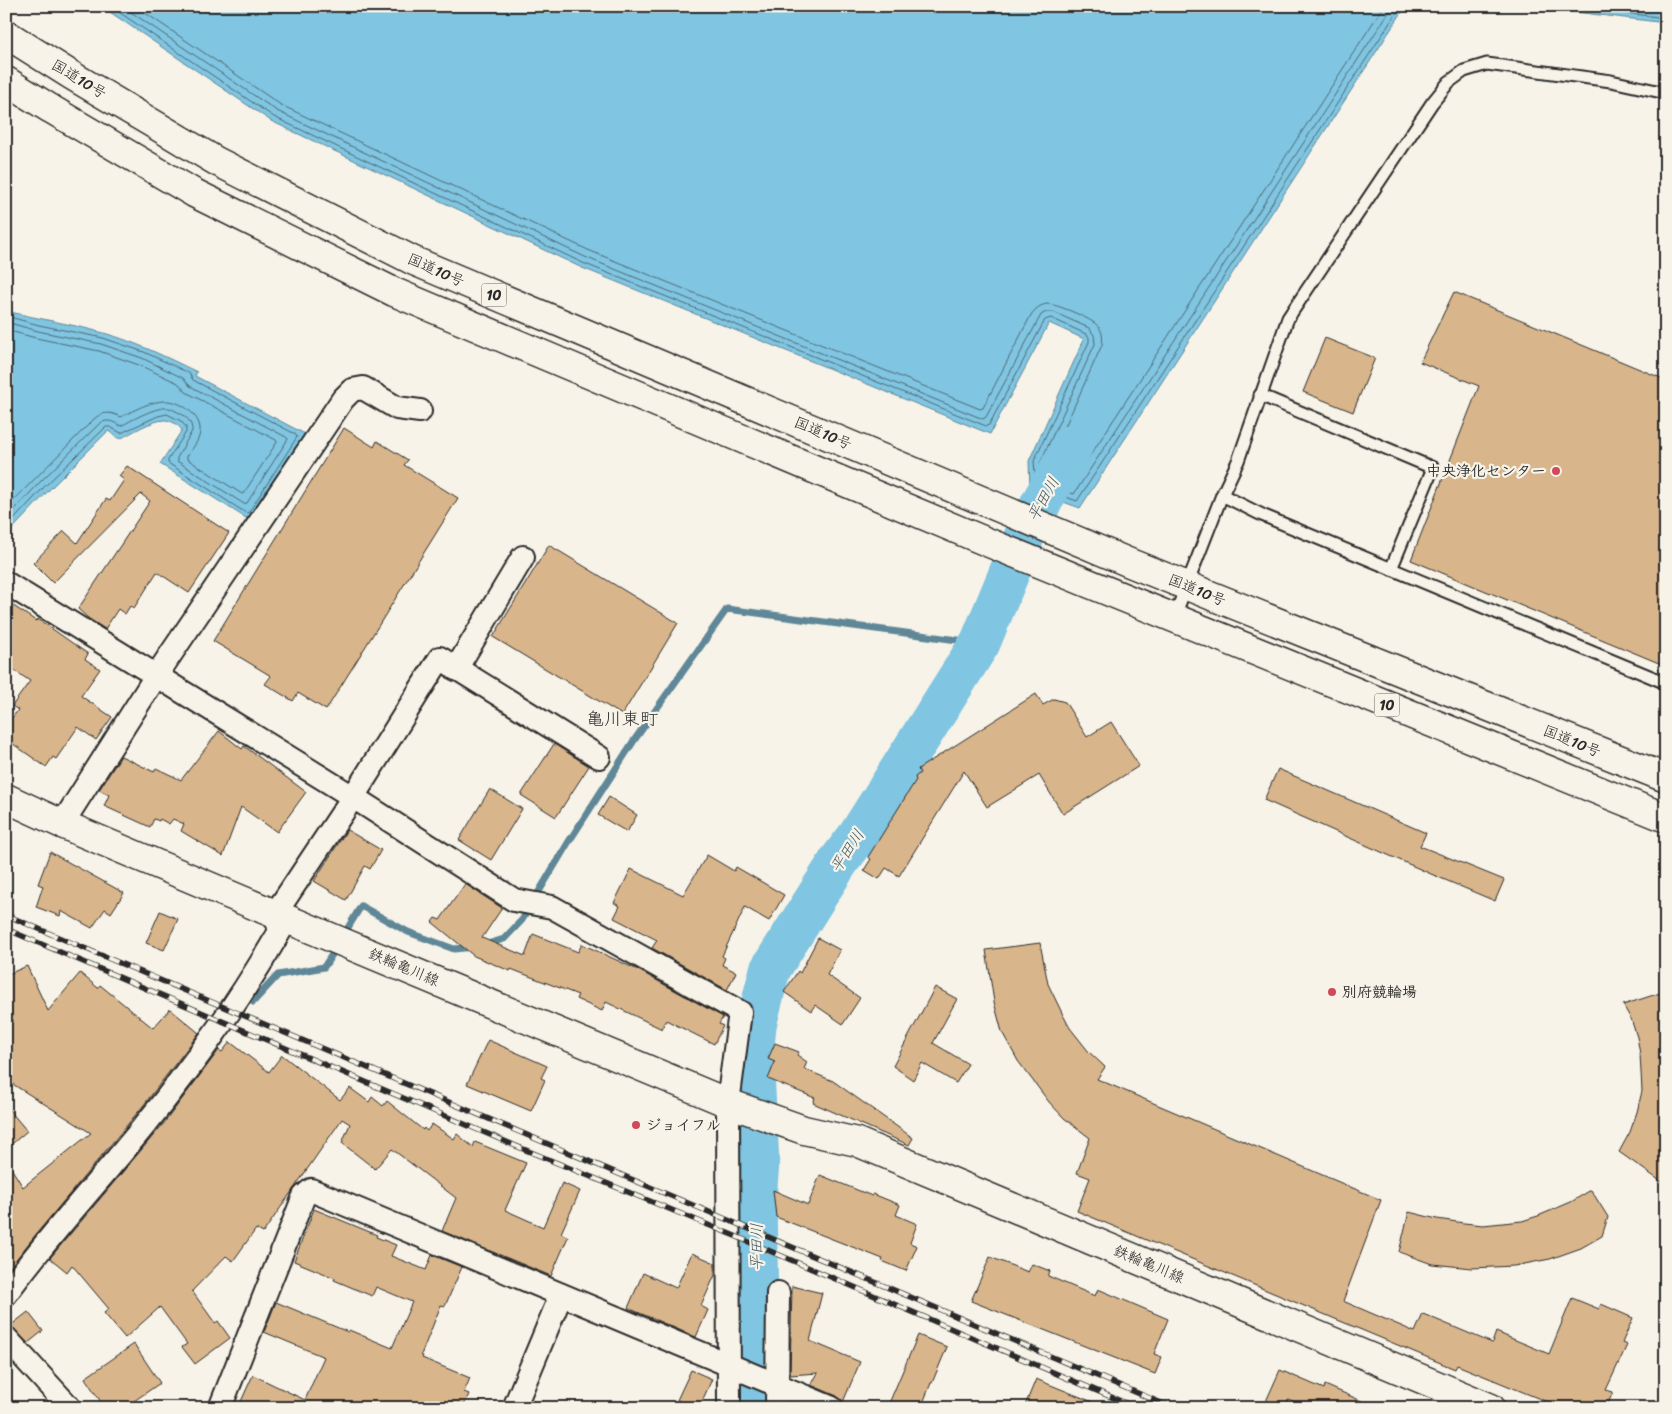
<svg xmlns="http://www.w3.org/2000/svg" width="1672" height="1414" viewBox="0 0 1672 1414" font-family="Sriracha,'Klee One',sans-serif">
	<style>
		.water { fill: #80c5e1; stroke: #5e8798 }
		.lines { fill: none; stroke-linecap: round; stroke-linejoin: round }
		.shore { stroke: #4d6974; stroke-width: 1 }
		.stream { stroke: #5e8798; stroke-width: 7 }
		.river { stroke: #80c5e1; stroke-width: 41 }
		.building { fill: #d9b58b; stroke: #2b2b2b }
		.service-casing { stroke: #2b2b2b; stroke-width: 15 }
		.minor-casing { stroke: #2b2b2b; stroke-width: 26 }
		.secondary-casing { stroke: #2b2b2b; stroke-width: 31 }
		.trunk-casing { stroke: #2b2b2b; stroke-width: 31 }
		.service { stroke: #f7f3e8; stroke-width: 11 }
		.minor { stroke: #f7f3e8; stroke-width: 22 }
		.secondary { stroke: #f7f3e8; stroke-width: 28 }
		.trunk { stroke: #f7f3e8; stroke-width: 28 }
		.rail-casing { stroke: #2b2b2b; stroke-width: 5.5 }
		.rail { stroke: #f7f3e8; stroke-width: 4; stroke-dasharray: 11; stroke-linecap: butt }
		.poi-dot { fill: #d1495b; stroke: #f7f3e8; stroke-width: 2 }
		.labels { text-anchor: middle; dominant-baseline: central; stroke-width: 4.5; stroke-linejoin: round; paint-order: stroke }
		.shield { fill: #f7f3e8; stroke: #686764; stroke-width: 1 }
		.shield-label { font-size: 14px; font-weight: bold; fill: #2b2b2b }
		.street-label { font-size: 15px; fill: #2b2b2b; stroke: #f7f3e8 }
		.poi-label { font-size: 15px; font-weight: bold; fill: #2b2b2b; stroke: #f7f3e8; text-anchor: start }
		.water-label { font-size: 16px; font-style: italic; fill: #445962; stroke: #f7f3e8 }
		.quarter-label { font-size: 18px; fill: #2b2b2b; stroke: #f7f3e8 }
	</style>
	<rect width="100%" height="100%" fill="#f7f3e8"/>
	<filter id="ink" filterUnits="userSpaceOnUse"><feTurbulence type="fractalNoise" baseFrequency=".02" numOctaves="2"/><feDisplacementMap in="SourceGraphic" scale="10" xChannelSelector="R" yChannelSelector="G"/><feConvolveMatrix kernelMatrix="1 2 1 2 8 2 1 2 1" color-interpolation-filters="sRGB"/></filter>
	<g filter="url(#ink)">
		<!-- water -->
		<g class="water">
			<polygon points="101,6 1406,6 1080,508 1030,490 1029,461 1084,339 1049,323 990,434 580,267 271,121"/>
			<polygon points="1525,6 1666,6 1666,23"/>
			<path d="M6,311C39,319 72,324 104,333C136,342 166,357 197,372L195,376L305,434L249,520L160,464L182,430C178,425 171,420 165,420C152,420 131,433 120,439L108,431L50,489L6,536L8,527L6,525Z"/>
		</g>
		<g class="lines">
			<!-- shore -->
			<g class="shore">
				<polyline points="110,6 274,117 583,263 986,426 989,425 1045,320 1051,318 1086,334 1089,337 1089,342 1034,461 1036,486 1077,501 1401,6"/>
				<polyline points="122,6 277,111 585,257 983,419 986,417 1041,315 1046,312 1053,312 1089,328 1094,335 1095,344 1040,463 1042,482 1074,494 1393,6"/>
				<path d="M135,6L281,105L588,250L980,409L983,408L1031,315C1035,309 1040,305 1047,304C1057,304 1092,319 1098,326C1103,332 1103,338 1102,345L1048,464L1049,477L1071,485L1384,6"/>
				<polyline points="1569,6 1666,18"/>
				<polyline points="6,316 39,325 103,338 144,352 189,373 193,380 295,434 297,437 249,512 246,513 168,463 168,460 186,432 186,427 181,421 167,414 158,416 121,433 110,427 106,427 46,485 6,528"/>
				<path d="M6,322L38,331L101,344L142,358L183,378L190,386L286,437L288,439L247,503L244,504L177,461V458L192,431C192,424 189,419 183,415C179,413 173,409 169,408C156,406 132,420 121,426C113,422 108,418 99,424L41,481L6,519"/>
				<path d="M6,330L36,338L99,351L139,365L178,383L186,392L276,440L277,442L244,493L242,494L187,459V456C192,449 199,441 200,432C202,416 180,400 165,401C151,401 134,410 121,417C111,412 103,411 94,419L6,508"/>
			</g>
			<!-- stream -->
			<g class="stream">
				<polyline points="343,936 361,906 408,932 454,949 474,947"/>
				<polyline points="484,945 504,939 522,920 568,843 633,742 727,609 980,643"/>
				<polyline points="253,1002 278,975 324,967 338,945"/>
			</g>
			<!-- river -->
			<polyline class="river" points="757,1408 755,1331 758,1304 756,1199 759,1162 753,1057 756,1025 770,970 839,861 858,836 980,643 1029,525 1073,445"/>
		</g>
		<!-- building -->
		<g class="building">
			<polygon points="1454,292 1666,380 1666,666 1411,560 1479,386 1420,362"/>
			<polygon points="1325,338 1375,358 1353,412 1303,392"/>
			<polygon points="344,428 374,447 377,441 408,460 404,465 458,498 326,710 298,693 293,701 265,684 271,676 213,641"/>
			<polygon points="127,466 229,533 189,593 157,572 134,608 130,606 125,614 118,609 105,629 88,618 78,609 150,501 141,494 53,583 33,563 64,531 77,543 106,499 110,501 124,480 119,476"/>
			<polygon points="549,545 678,623 622,715 493,637"/>
			<polygon points="6,601 36,621 38,619 88,654 85,659 100,669 81,696 112,717 96,740 78,727 56,759 53,757 46,767 6,739 6,726 18,710 12,706 30,681 6,665"/>
			<polygon points="1036,694 1043,705 1054,699 1065,702 1087,737 1111,722 1139,766 1063,814 1039,775 987,807 964,771 899,876 886,868 879,879 864,870 871,859 868,857 916,780 915,777 920,773 918,769"/>
			<polygon points="219,731 242,749 244,746 306,792 277,832 241,807 223,856 181,831 184,824 173,819 169,824 160,819 159,821 154,819 150,827 104,806 109,795 99,790 121,756 154,772 156,768 181,780"/>
			<polygon points="554,744 589,766 556,817 521,795"/>
			<polygon points="1278,769 1426,833 1420,846 1504,880 1495,901 1431,874 1264,800"/>
			<polygon points="490,789 522,809 491,860 459,840"/>
			<polygon points="609,797 637,815 627,832 598,815"/>
			<polygon points="347,830 381,850 370,869 365,866 346,900 314,881"/>
			<polygon points="50,852 124,893 111,913 105,909 92,928 61,911 60,916 36,907 43,886 38,884"/>
			<polygon points="707,855 734,871 736,867 784,895 769,921 745,907 722,956 725,958 722,965 736,972 727,990 652,948 657,940 614,918 620,906 614,903 631,869 683,895"/>
			<polygon points="465,884 502,908 482,938 525,956 533,934 578,952 582,944 638,970 723,1017 719,1024 723,1026 714,1044 666,1020 662,1029 606,1002 602,1011 576,999 578,995 511,969 510,971 474,956 432,922 435,918 440,920"/>
			<polygon points="160,911 178,919 164,950 146,943"/>
			<polygon points="818,938 840,950 827,975 860,998 843,1024 815,1005 811,1011 784,992 798,971 800,973"/>
			<polygon points="1040,943 1048,984 1063,1015 1070,1028 1089,1052 1105,1067 1097,1079 1381,1200 1343,1301 1415,1332 1423,1314 1492,1343 1496,1332 1549,1354 1572,1298 1599,1309 1601,1304 1633,1318 1622,1343 1627,1345 1606,1390 1613,1392 1606,1408 1562,1408 1457,1365 1455,1369 1077,1211 1090,1178 1077,1173 1090,1138 1064,1118 1049,1102 1018,1061 1002,1032 994,1002 986,950"/>
			<polygon points="27,966 48,1011 80,973 98,988 100,985 153,1028 170,1009 199,1033 143,1106 37,1233 6,1272 6,1160 23,1187 91,1133 6,1080 6,975"/>
			<polygon points="935,987 957,999 933,1043 968,1064 956,1083 922,1063 913,1080 893,1066"/>
			<polygon points="1666,991 1666,1185 1619,1152 1630,1132 1637,1112 1642,1091 1640,1054 1637,1037 1631,1019 1623,1005"/>
			<polygon points="488,1040 547,1066 541,1078 545,1080 531,1111 467,1084"/>
			<polygon points="230,1042 269,1072 282,1055 340,1100 350,1088 369,1102 372,1097 383,1106 387,1101 423,1130 424,1128 427,1131 432,1124 454,1139 457,1134 473,1147 475,1142 526,1163 505,1210 543,1227 562,1183 580,1191 561,1233 568,1237 551,1276 442,1231 456,1198 392,1149 375,1169 342,1143 350,1124 342,1119 263,1233 256,1229 233,1261 226,1256 192,1291 215,1323 218,1321 230,1338 195,1364 182,1347 187,1344 160,1307 125,1338 104,1313 109,1309 72,1265 67,1272 50,1258 164,1123 219,1050 222,1052"/>
			<polygon points="775,1043 799,1052 797,1055 807,1062 804,1069 833,1081 913,1138 909,1145 813,1103 815,1098 768,1079 775,1062 768,1059"/>
			<polygon points="6,1106 27,1131 6,1149"/>
			<polygon points="820,1175 872,1196 873,1194 900,1205 896,1215 917,1224 910,1243 917,1246 906,1271 882,1261 883,1259 776,1217 773,1190 808,1205"/>
			<polygon points="1591,1190 1608,1217 1602,1236 1581,1248 1550,1259 1514,1266 1472,1268 1432,1264 1399,1252 1409,1212 1437,1219 1464,1223 1483,1225 1522,1221 1538,1216 1571,1202"/>
			<polygon points="314,1209 377,1235 376,1237 396,1245 391,1256 426,1270 432,1255 462,1267 445,1306 441,1305 421,1355 423,1356 422,1358 470,1378 464,1392 469,1394 463,1408 238,1408 253,1375 305,1400 324,1357 264,1332 276,1302 348,1332 349,1330 392,1348 412,1302 376,1287 372,1296 334,1280 335,1278 294,1261"/>
			<polygon points="692,1253 715,1263 715,1275 701,1306 708,1310 696,1337 628,1308 643,1273 676,1288"/>
			<polygon points="990,1257 1028,1272 1032,1264 1050,1271 1048,1276 1095,1296 1098,1289 1168,1319 1154,1354 1162,1357 1155,1374 971,1301"/>
			<polygon points="792,1286 822,1293 810,1341 860,1362 843,1402 837,1396 811,1385 818,1373 790,1375"/>
			<polygon points="28,1312 43,1331 28,1343 10,1326"/>
			<polygon points="918,1335 947,1347 932,1383 931,1383 921,1408 887,1408"/>
			<polygon points="134,1344 160,1383 124,1408 105,1408 85,1378"/>
			<polygon points="691,1370 712,1379 699,1408 677,1400"/>
			<polygon points="1280,1370 1324,1389 1325,1385 1378,1408 1309,1408 1288,1399 1285,1408 1263,1408"/>
			<polygon points="1036,1379 1105,1407 1105,1408 1024,1408"/>
		</g>
		<g class="lines">
			<defs>
				<g id="service">
					<polyline points="1260,395 1433,468 1391,569"/>
					<polyline points="1222,495 1262,515 1666,683"/>
					<polyline points="1174,618 1222,495 1238,461 1288,318 1432,103 1449,82 1464,71 1487,64 1611,81 1666,93"/>
				</g>
				<g id="minor">
					<polyline points="6,583 353,797 514,900 552,907 740,1012 728,1103 729,1408"/>
					<polyline points="456,669 523,557"/>
					<polyline points="62,824 156,676 343,399 352,390 363,388 397,408 420,411"/>
					<path d="M6,1294C58,1222 121,1159 174,1088C213,1038 248,986 280,931L275,914L353,797L440,658L599,757"/>
					<polyline points="6,1338 70,1408"/>
					<polyline points="220,1408 304,1196 311,1190 832,1408"/>
					<polyline points="514,1408 561,1295"/>
					<polyline points="777,1408 778,1293"/>
				</g>
				<polyline id="secondary" points="6,798 62,824 275,914 728,1103 804,1130 857,1142 1491,1408"/>
				<g id="trunk">
					<polyline points="6,34 71,75 216,161 414,261 1130,563 1666,778"/>
					<polyline points="6,81 51,109 194,193 394,292 987,542 1666,818"/>
				</g>
			</defs>
			<!-- service casing -->
			<use href="#service" class="service-casing"/>
			<!-- minor casing -->
			<use href="#minor" class="minor-casing"/>
			<!-- secondary casing -->
			<use href="#secondary" class="secondary-casing"/>
			<!-- trunk casing -->
			<use href="#trunk" class="trunk-casing"/>
			<!-- service -->
			<use href="#service" class="service"/>
			<!-- minor -->
			<use href="#minor" class="minor"/>
			<!-- secondary -->
			<use href="#secondary" class="secondary"/>
			<!-- trunk -->
			<use href="#trunk" class="trunk"/>
			<defs>
				<g id="rail">
					<polyline points="6,915 1173,1408"/>
					<polyline points="6,929 516,1146 735,1236 1137,1408"/>
				</g>
			</defs>
			<!-- rail casing -->
			<use href="#rail" class="rail-casing"/>
			<!-- rail -->
			<use href="#rail" class="rail"/>
		</g>
	</g>
	<!-- markers -->
	<g class="poi-dot">
		<circle cx="1556" cy="471" r="5"/>
		<circle cx="1332" cy="992" r="5"/>
		<circle cx="636" cy="1125" r="5"/>
	</g>
	<g class="labels">
		<!-- shield labels -->
		<g class="shield">
			<rect x="481.5" y="283.5" width="25" height="23" rx="4"/>
			<rect x="1374.5" y="693.5" width="25" height="23" rx="4"/>
		</g>
		<g class="shield-label">
			<text x="494" y="295">10</text>
			<text x="1387" y="705">10</text>
		</g>
		<!-- street labels -->
		<g class="street-label">
			<text transform="translate(79 79) rotate(31)">国道10号</text>
			<text transform="translate(436 270) rotate(24)">国道10号</text>
			<text transform="translate(823 433) rotate(23)">国道10号</text>
			<text transform="translate(1197 590) rotate(22)">国道10号</text>
			<text transform="translate(1572 741) rotate(22)">国道10号</text>
			<text transform="translate(404 967) rotate(23)">鉄輪亀川線</text>
			<text transform="translate(1149 1264) rotate(23)">鉄輪亀川線</text>
		</g>
		<!-- poi labels -->
		<g class="poi-label">
			<text x="1546" y="471" text-anchor="end">中央浄化センター</text>
			<text x="1342" y="992">別府競輪場</text>
			<text x="646" y="1125">ジョイフル</text>
		</g>
		<!-- water labels -->
		<g class="water-label">
			<text transform="translate(1043 499) rotate(-61)">平田川</text>
			<text transform="translate(847 851) rotate(-57)">平田川</text>
			<text transform="translate(756 1247) rotate(-90)">平田川</text>
		</g>
		<!-- quarter labels -->
		<g class="quarter-label">
			<text x="622" y="719">亀川東町</text>
		</g>
	</g>
	<!-- margin -->
	<rect width="1672" height="1414" fill="none" stroke="#f7f3e8" stroke-width="25"/>
	<rect x="12" y="12" width="1647" height="1389" fill="none" stroke="#2b2b2b" stroke-width="2" filter="url(#ink)"/>
</svg>
